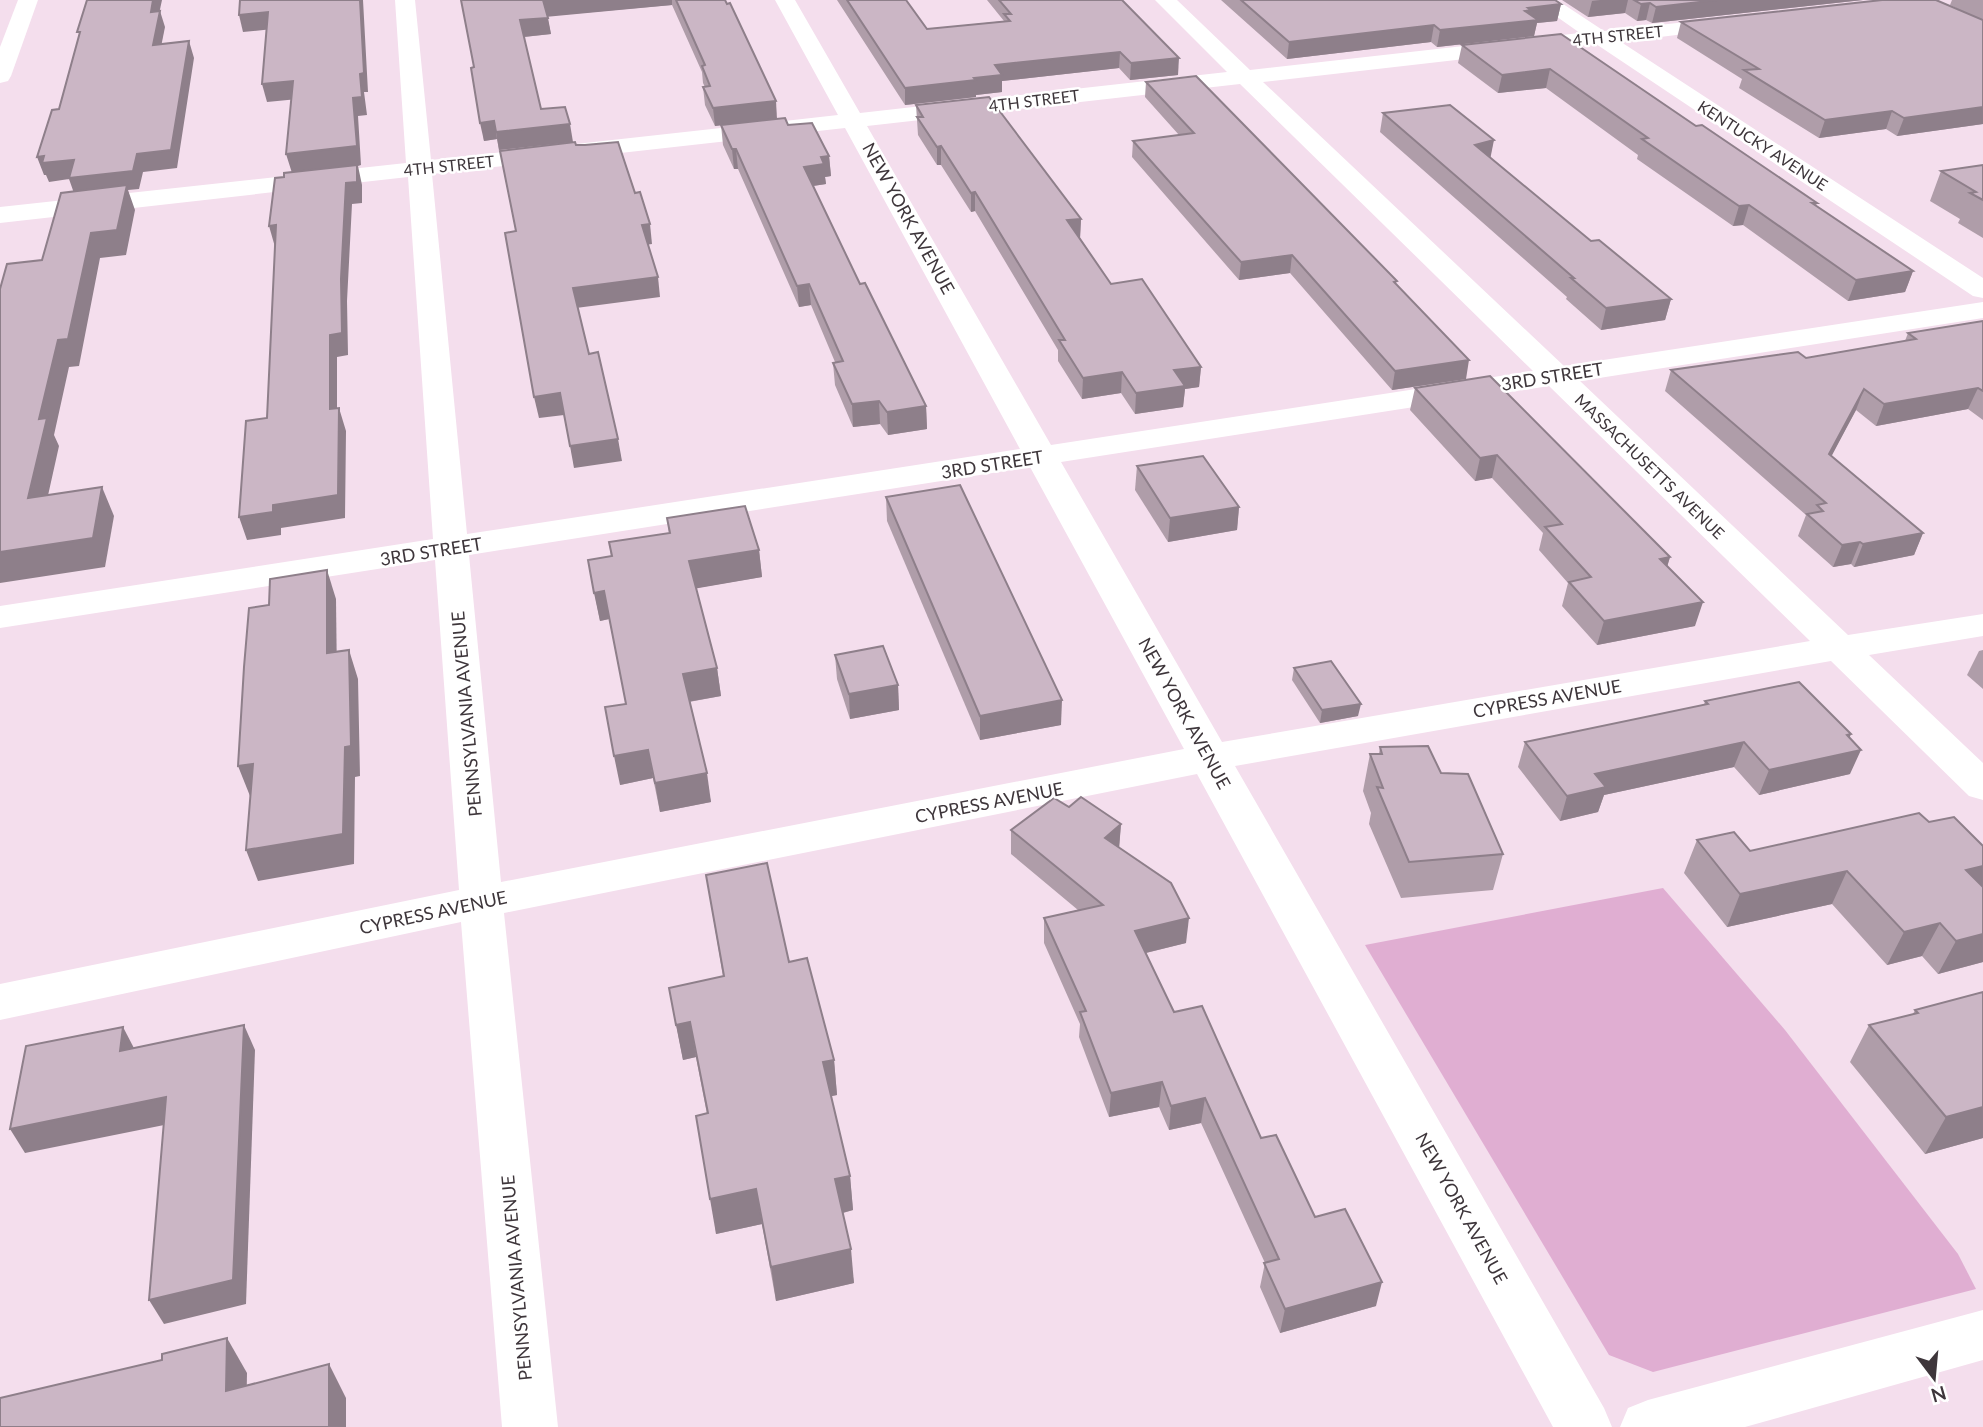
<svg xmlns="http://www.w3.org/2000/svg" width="1983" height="1427" viewBox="0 0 1983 1427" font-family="Lato,sans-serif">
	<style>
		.green { fill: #e0aed2 }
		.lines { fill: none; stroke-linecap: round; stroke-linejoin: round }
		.street { fill: #fff; fill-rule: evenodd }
		.secondary { fill: #fff; fill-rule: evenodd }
		.wall { fill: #af9da9 }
		.shaded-wall { fill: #8e7f8a }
		.building { fill: #cbb6c5; stroke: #8e7f8a; stroke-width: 2 }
		.labels { text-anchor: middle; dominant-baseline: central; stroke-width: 5; stroke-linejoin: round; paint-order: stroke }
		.far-street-label { font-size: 16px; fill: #3e363b; stroke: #fff }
		.street-label { font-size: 18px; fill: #3e363b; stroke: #fff }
	</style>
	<rect width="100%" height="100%" fill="#f4deed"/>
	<!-- green -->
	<polygon class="green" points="1663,888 1785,1030 1958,1254 1976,1289 1653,1372 1609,1355 1365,945"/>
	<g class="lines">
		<!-- street -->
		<path class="street" d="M395,0H415L431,160L838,115L775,0H795L860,113L1227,72L1155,0H1177L1250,70L1580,33L1533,0H1557L1604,31L1732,17L1739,19L1742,23L1739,27L1621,42L1983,278V298L1973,296L1596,44L1263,82L1564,366L1983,302V318L1580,381L1848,635L1983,614V636L1869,655L1983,763V800L1969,796L1831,661L1235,766L1604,1408L1612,1427H1553L1197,774L504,913L558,1427H502L461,922L0,1020V984L459,890L435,560L0,628V606L433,539L408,177L0,223V207L406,163ZM1240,84L1533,371L1051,445L867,126ZM845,128L1020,449L467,534L432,174ZM1549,386L1810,641L1222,742L1061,462ZM1030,467L1184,749L501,882L469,555Z"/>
		<!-- secondary -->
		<g class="secondary">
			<polygon points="18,0 38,0 11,76 8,81 0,83 0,47"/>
			<polygon points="1983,1310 1983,1360 1745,1427 1620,1427 1628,1408 1648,1400"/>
		</g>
	</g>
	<!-- wall -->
	<g class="wall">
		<polygon points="461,0 725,0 777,119 788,125 829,156 831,176 825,177 826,184 813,186 860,284 926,406 927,429 888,435 880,424 853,427 835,385 833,363 835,362 811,305 799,307 738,169 734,169 723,145 721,125 715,126 705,105 703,87 705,87 703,83 702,72 672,5 547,16 551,34 524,37 541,109 573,142 499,150 497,139 484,141 474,67"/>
		<polygon points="837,0 906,0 927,29 1004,21 987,0 1122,0 1178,75 1130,80 1119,68 1002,81 1002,92 976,95 976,97 905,105"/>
		<polygon points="1221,0 1555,0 1561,4 1557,21 1537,23 1534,36 1437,47 1431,42 1287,59"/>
		<polygon points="1562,0 1863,0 1652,23 1646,20 1637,21 1625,13 1588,17"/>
		<polygon points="1952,0 1983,0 1983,124 1897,136 1886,129 1819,138 1739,88 1742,79 1677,38 1681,22 1964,12 1950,5"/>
		<polygon points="1561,34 1696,126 1817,203 1816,206 1913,271 1905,292 1848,301 1743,225 1733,226 1637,159 1638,155 1546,88 1498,93 1458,63 1462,45"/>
		<polygon points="1146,82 1397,285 1466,379 1392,390 1290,273 1239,280 1132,157 1133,141 1179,135 1145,97"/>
		<polygon points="916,105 1081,219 1080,238 1111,284 1201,367 1199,387 1185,389 1183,407 1135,414 1121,393 1082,399 1058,361 1058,350 975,211 971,212 941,165 937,165 918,135"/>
		<polygon points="1383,113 1490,158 1591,241 1671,299 1665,320 1601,330 1566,299 1567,297 1380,132"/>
		<polygon points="1983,165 1983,238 1958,223 1960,219 1930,201 1941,171"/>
		<polygon points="1983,321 1983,420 1968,409 1876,426 1856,410 1831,456 1923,533 1914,555 1854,567 1851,564 1833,567 1798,536 1806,515 1665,391 1671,370 1806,358 1905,341 1908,333"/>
		<polygon points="1415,388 1670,557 1667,566 1695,626 1597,645 1562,606 1568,583 1539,550 1543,533 1492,478 1475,481 1410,410"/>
		<polygon points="1137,466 1239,507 1237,530 1168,542 1135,490"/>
		<polygon points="886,497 1061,725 980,740 887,521"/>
		<polygon points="667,518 759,550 762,577 696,588 717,668 721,696 689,702 711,802 660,812 653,778 620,785 626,704 609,619 600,621 588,560 611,556 609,542 669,533"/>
		<polygon points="1983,650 1983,689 1967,675 1979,651"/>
		<polygon points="835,655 898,685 899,710 850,719 837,679"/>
		<polygon points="1294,668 1358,716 1320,723 1292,680"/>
		<polygon points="1705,701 1849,738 1850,774 1759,795 1734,767 1604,795 1598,812 1560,821 1518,767 1525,742 1704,705"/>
		<polygon points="1380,747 1441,773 1503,854 1493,890 1401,898 1369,824 1371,813 1363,791 1370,754 1379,754"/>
		<polygon points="1069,807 1121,824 1119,847 1186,943 1146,953 1174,1012 1376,1306 1280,1333 1260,1287 1265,1263 1201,1123 1169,1130 1159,1107 1109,1117 1079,1037 1080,1024 1044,943 1044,918 1078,910 1011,854 1011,830"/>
		<polygon points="1919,813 1983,962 1938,974 1922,956 1887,965 1832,904 1727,927 1684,873 1697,840 1750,851"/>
		<polygon points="706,875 789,962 834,1060 837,1095 831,1096 850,1176 853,1210 843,1213 854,1283 776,1301 762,1224 716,1234 707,1114 696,1057 683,1060 669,988 723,976"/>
		<polygon points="1983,992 1983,1138 1925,1154 1850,1062 1869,1025 1913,1014 1915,1010"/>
	</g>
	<!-- shaded-wall -->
	<g class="shaded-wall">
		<polygon points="153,0 162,0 156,28 151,12"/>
		<polygon points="360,0 363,0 368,92 364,92 367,115 358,116 361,165 358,166 362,185 362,203 352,204 347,301 348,355 337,357 337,432 330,409 292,173 286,154 360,74"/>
		<polygon points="543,0 672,0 672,5 545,17"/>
		<polygon points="1600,0 1628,0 1625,13 1588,17 1592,1"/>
		<polygon points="1717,0 1863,0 1652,23 1656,7"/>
		<polygon points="1650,3 1646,20 1637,21 1641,4"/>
		<polygon points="1561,4 1557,21 1537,23 1534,36 1437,47 1440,30 1525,11 1528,8"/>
		<polygon points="160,11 165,27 158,62 153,45"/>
		<polygon points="268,12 273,29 243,32 239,15"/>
		<polygon points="548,18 551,34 523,37 520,20"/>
		<polygon points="1434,25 1431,42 1287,59 1289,42"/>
		<polygon points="189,41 194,58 177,168 143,172 139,189 128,190 135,210 126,255 100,258 79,366 69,367 54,435 59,446 41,527 28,498 39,419 75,196 69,179 49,182 46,175 44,175 37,157 44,156 74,160 137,154"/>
		<polygon points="1120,52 1119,68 1002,81 1002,92 976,95 976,97 905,105 905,88 974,78 995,65"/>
		<polygon points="1179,58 1178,75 1130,80 1131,63"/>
		<polygon points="1550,69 1546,88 1498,93 1502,75"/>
		<polygon points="293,81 298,99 267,102 262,84"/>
		<polygon points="776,101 777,119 715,126 713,108"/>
		<polygon points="1983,107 1983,124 1897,136 1904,118"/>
		<polygon points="1892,111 1886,129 1819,138 1825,120"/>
		<polygon points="494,121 497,139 484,141 480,123"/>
		<polygon points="570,124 573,142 499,150 496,132"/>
		<polygon points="1494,140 1490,160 1475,145"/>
		<polygon points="941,146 941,165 937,165 937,147"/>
		<polygon points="732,149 736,149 738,169 734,169"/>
		<polygon points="829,156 831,176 825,177 826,184 806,187 804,167 821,157"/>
		<polygon points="975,192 975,211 971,212 971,193"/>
		<polygon points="1749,205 1743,225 1733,226 1739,206"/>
		<polygon points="1081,219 1080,238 1067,239 1067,220"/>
		<polygon points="650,224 652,244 645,245 642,225"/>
		<polygon points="276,225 275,247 269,226"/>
		<polygon points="1292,255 1290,273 1239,280 1241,262"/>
		<polygon points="1913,271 1905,292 1848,301 1856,280"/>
		<polygon points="658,277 660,297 576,308 573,288"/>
		<polygon points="809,284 811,305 799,307 797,286"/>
		<polygon points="1671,299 1665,320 1601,330 1606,308"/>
		<polygon points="1469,360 1466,379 1392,390 1395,371"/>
		<polygon points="1201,367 1199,387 1185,389 1183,407 1135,414 1136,393 1174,370"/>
		<polygon points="1122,372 1121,393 1082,399 1083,378"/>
		<polygon points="1978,388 1968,409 1876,426 1884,404"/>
		<polygon points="1864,389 1856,410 1821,476 1829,454"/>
		<polygon points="560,393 564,415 539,418 534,397"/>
		<polygon points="879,401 880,424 853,427 852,404"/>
		<polygon points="926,406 927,429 888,435 887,412"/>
		<polygon points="339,408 346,431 345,518 281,528 281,535 247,540 239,517"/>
		<polygon points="618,439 622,461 574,468 570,446"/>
		<polygon points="1497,455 1492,478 1475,481 1480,458"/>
		<polygon points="102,487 114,516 105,567 0,583 0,552"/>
		<polygon points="1239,507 1237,530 1168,542 1170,518"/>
		<polygon points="1923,533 1914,555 1854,567 1863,544"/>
		<polygon points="1860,542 1851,564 1833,567 1842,545"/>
		<polygon points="759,550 762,577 693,589 689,561"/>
		<polygon points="1670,557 1663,581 1660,559"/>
		<polygon points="327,570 336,599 337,683 327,653"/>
		<polygon points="604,591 609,619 600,621 594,593"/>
		<polygon points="1703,602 1695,626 1597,645 1604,621"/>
		<polygon points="349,650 358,679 360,776 355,777 354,864 258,881 246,850"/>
		<polygon points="717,668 721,696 687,702 683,674"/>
		<polygon points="898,685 899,710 850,719 849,694"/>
		<polygon points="1062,700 1061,725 980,740 980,716"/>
		<polygon points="1361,704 1358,716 1320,723 1322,710"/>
		<polygon points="1851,734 1843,754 1861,750 1850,774 1759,795 1769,770 1847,735"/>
		<polygon points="1744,742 1734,767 1604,795 1598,812 1560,821 1567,796 1595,774"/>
		<polygon points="648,750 653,778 620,785 614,756"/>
		<polygon points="253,764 250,796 238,766"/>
		<polygon points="707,773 711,802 660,812 655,783"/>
		<polygon points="1121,824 1119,849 1105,838"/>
		<polygon points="1983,866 1983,893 1966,870"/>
		<polygon points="1847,871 1832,904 1727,927 1740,894"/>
		<polygon points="1189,918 1186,943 1133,956 1135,931"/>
		<polygon points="1940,923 1922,956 1887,965 1904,932"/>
		<polygon points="1983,934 1983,962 1938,974 1956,941"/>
		<polygon points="690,1022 696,1057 683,1060 676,1025"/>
		<polygon points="244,1025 255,1050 246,1304 164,1324 149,1300"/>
		<polygon points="123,1027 136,1052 120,1051"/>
		<polygon points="834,1060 837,1095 827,1097 823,1062"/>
		<polygon points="1162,1082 1159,1107 1109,1117 1111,1093"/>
		<polygon points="166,1097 179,1122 25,1153 10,1129"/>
		<polygon points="1205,1098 1201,1123 1169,1130 1171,1106"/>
		<polygon points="1983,1107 1983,1138 1925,1154 1946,1117"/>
		<polygon points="850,1176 853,1210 838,1214 835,1179"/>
		<polygon points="756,1189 762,1224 716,1234 710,1199"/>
		<polygon points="851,1249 854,1283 776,1301 771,1267"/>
		<polygon points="1382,1282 1376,1306 1280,1333 1285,1309"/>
		<polygon points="227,1338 247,1373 246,1425 226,1391"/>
		<polygon points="329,1364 346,1398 346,1427 329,1427"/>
	</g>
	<!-- building -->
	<g class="building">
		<polygon points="87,0 153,0 151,12 160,11 153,45 189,41 171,150 137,154 133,171 69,178 74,160 42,163 44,156 37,157 52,110 59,109 80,32 77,32"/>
		<polygon points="240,0 360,0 364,73 360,74 362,97 353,98 357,146 286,154 293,81 262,84 268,12 239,15"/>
		<polygon points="461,0 546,0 543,0 548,18 520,20 541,109 565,107 570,124 496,132 494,121 480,123 471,68 474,67"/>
		<polygon points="676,0 725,0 727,4 730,3 776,101 713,108 703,87 710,86 702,66 705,65"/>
		<polygon points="847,0 906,0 927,29 1010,21 1004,14 1011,14 999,0 1122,0 1179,58 1131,63 1120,52 995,65 1002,75 974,78 976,80 905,88"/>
		<polygon points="1241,0 1555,0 1561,4 1528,8 1531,10 1525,11 1538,20 1440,30 1434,25 1289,42"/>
		<polygon points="1634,0 1717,0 1656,7 1650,3 1641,4"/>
		<polygon points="1882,0 1936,0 1983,20 1983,107 1904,118 1892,111 1825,120 1744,70 1759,69 1681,22"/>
		<polygon points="1561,34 1696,126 1702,125 1817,203 1812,203 1913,271 1856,280 1749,205 1739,206 1642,139 1648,138 1550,69 1502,75 1462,45"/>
		<polygon points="1196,76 1397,281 1394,282 1469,360 1395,371 1292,255 1241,262 1133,141 1194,133 1146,82"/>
		<polygon points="989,97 1081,219 1067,220 1111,284 1142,279 1201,367 1174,370 1185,386 1136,393 1122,372 1083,378 1059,340 1065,340 975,192 971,193 941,146 937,147 917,117 923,117 916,105"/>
		<polygon points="1450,105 1494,140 1475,145 1591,241 1599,240 1671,299 1606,308 1571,278 1574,278 1383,113"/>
		<polygon points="785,118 788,125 812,123 829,156 821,157 824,164 804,167 860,284 865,283 926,406 887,412 879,401 852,404 833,363 843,361 809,284 797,286 736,149 732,149 721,125"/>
		<polygon points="575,142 576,145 585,145 618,142 635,193 640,192 650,224 642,225 658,277 573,288 589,354 598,352 618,439 570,446 560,393 534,397 505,233 516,231 500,151"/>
		<polygon points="357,165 357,182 346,183 341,279 342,333 330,335 330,409 339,408 338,495 273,505 273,512 239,517 246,421 267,418 276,225 269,226 275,178 284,177 284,173"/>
		<polygon points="1983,165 1983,200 1970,193 1976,192 1941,171"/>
		<polygon points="127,185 117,230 91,233 68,339 58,340 39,419 47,418 28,498 102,487 93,538 0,552 0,289 7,264 42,260 61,193"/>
		<polygon points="1983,321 1983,391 1978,388 1884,404 1864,389 1829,454 1923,533 1863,544 1860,542 1842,545 1807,514 1823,511 1817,505 1826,503 1671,370 1798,352 1806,358 1916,339 1908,333"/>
		<polygon points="1490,376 1670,557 1660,559 1703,602 1604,621 1569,582 1591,577 1545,527 1562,524 1497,455 1480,458 1415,388"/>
		<polygon points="1203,456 1239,507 1170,518 1137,466"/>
		<polygon points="960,485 1062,700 980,716 886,497"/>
		<polygon points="745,506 759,550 689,561 717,668 683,674 707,773 655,783 648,750 614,756 605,707 626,704 604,591 594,593 588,560 612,556 609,542 670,533 667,518"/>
		<polygon points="327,570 327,653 349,650 351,746 345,747 343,834 246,850 253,764 238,766 244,667 249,608 269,605 270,579"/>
		<polygon points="883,646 898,685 849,694 835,655"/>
		<polygon points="1331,661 1361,704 1322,710 1294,668"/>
		<polygon points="1799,682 1851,734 1847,735 1861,750 1769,770 1744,742 1595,774 1606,787 1567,796 1525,742 1708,704 1705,701"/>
		<polygon points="1428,746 1441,773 1468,774 1503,854 1409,862 1377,787 1383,788 1370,754 1382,754 1380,747"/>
		<polygon points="1081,797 1121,824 1105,838 1171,883 1189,918 1135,931 1174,1012 1202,1006 1261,1138 1276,1135 1315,1217 1345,1209 1382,1282 1285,1309 1264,1263 1279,1259 1205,1098 1171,1106 1162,1082 1111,1093 1080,1012 1086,1011 1044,918 1103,905 1011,830 1054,798 1069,807"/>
		<polygon points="1919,813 1929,822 1954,817 1983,846 1983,866 1966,870 1983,887 1983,934 1956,941 1940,923 1904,932 1847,871 1740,894 1697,840 1734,832 1750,851"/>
		<polygon points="767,863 789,962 807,958 834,1060 823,1062 850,1176 835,1179 851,1249 771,1267 756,1189 710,1199 696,1116 708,1113 690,1022 676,1025 669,988 724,976 706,875"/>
		<polygon points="1983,992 1983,1107 1946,1117 1869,1025 1918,1013 1915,1010"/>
		<polygon points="244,1025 233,1280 149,1300 166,1097 10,1129 26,1046 123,1027 120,1051"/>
		<polygon points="227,1338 226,1391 329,1364 329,1427 0,1427 0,1398 162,1360 162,1354"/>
	</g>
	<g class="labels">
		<!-- far-street labels -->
		<g class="far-street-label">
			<text transform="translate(1618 35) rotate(-6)">4TH STREET</text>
			<text transform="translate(1034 100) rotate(-7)">4TH STREET</text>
			<text transform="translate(1763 145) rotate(33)">KENTUCKY AVENUE</text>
			<text transform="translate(449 165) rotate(-6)">4TH STREET</text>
			<text transform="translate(1650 466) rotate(44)">MASSACHUSETTS AVENUE</text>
		</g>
		<!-- street labels -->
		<g class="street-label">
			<text transform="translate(909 218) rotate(61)">NEW YORK AVENUE</text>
			<text transform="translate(1552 376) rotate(-9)">3RD STREET</text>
			<text transform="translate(992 464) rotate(-9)">3RD STREET</text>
			<text transform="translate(431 551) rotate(-9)">3RD STREET</text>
			<text transform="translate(1547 698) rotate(-10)">CYPRESS AVENUE</text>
			<text transform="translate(1185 713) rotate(61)">NEW YORK AVENUE</text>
			<text transform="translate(466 714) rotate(-95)">PENNSYLVANIA AVENUE</text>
			<text transform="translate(989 802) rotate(-11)">CYPRESS AVENUE</text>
			<text transform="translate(433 912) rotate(-12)">CYPRESS AVENUE</text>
			<text transform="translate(1462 1208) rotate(61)">NEW YORK AVENUE</text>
			<text transform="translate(516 1278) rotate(-95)">PENNSYLVANIA AVENUE</text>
		</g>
	</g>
	<!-- north arrow -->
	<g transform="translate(1934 1378) rotate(164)" stroke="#ffffff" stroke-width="5" paint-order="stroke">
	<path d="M0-5L12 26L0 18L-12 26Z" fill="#3e363b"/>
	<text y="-10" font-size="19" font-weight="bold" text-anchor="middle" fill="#3e363b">N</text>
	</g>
</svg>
